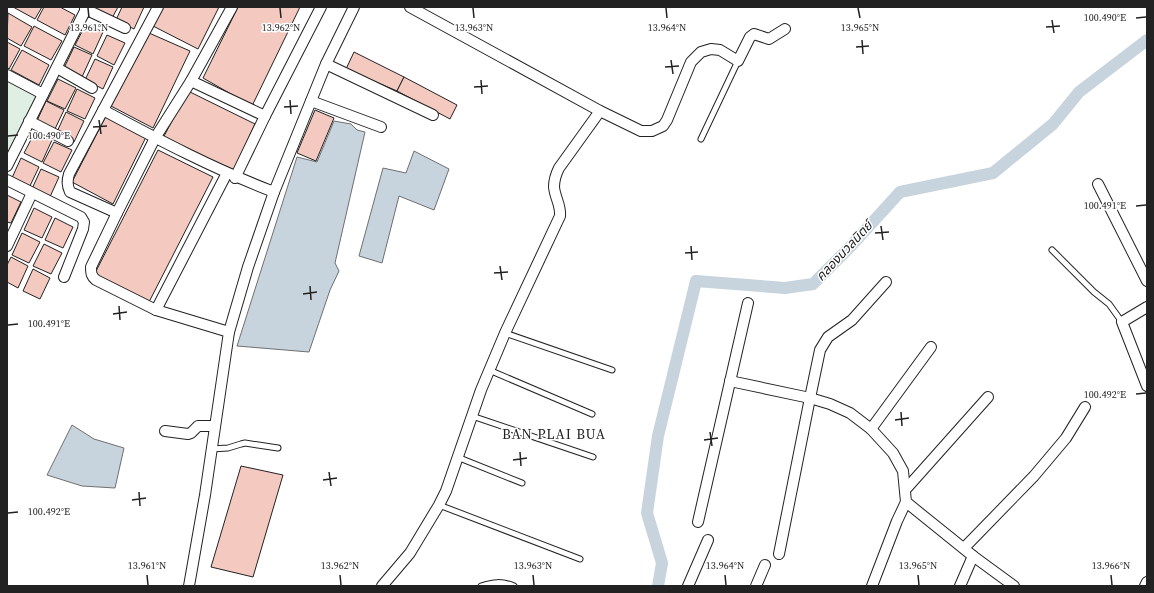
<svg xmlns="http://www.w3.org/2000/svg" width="1154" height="593" viewBox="0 0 1154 593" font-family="'Source Serif 4','Noto Sans Thai',serif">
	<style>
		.green { fill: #e0efe3; stroke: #6f6f6f }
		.water { fill: #c7d3dd; stroke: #6f6f6f }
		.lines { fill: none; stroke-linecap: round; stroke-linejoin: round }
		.canal { stroke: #c7d3dd; stroke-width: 12 }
		.building { fill: #f3c9c0; stroke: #222 }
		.service-casing { stroke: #222; stroke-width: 7 }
		.minor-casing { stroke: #222; stroke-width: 12 }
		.service { stroke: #fff; stroke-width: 5 }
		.minor { stroke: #fff; stroke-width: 10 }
		.ticks { fill: none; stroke: #222; stroke-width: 1.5 }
		.labels { text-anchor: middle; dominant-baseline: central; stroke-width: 3; stroke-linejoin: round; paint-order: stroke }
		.water-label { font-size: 13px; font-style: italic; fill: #222; stroke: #fff }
		.quarter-label { font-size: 14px; letter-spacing: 1px; fill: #222; stroke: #fff }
		.ticks-label { font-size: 10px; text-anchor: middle; fill: #222; stroke: #fff; stroke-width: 3; stroke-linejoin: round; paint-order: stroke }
	</style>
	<rect width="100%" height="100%" fill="#fff"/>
	<!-- green -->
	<polygon class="green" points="7,76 43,94 7,167"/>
	<!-- water -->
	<g class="water">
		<polygon points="334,121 351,124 357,130 365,132 335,263 339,271 330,290 309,352 237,346 297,157 317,162"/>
		<polygon points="414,151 449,169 434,210 399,196 382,263 359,256 383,168 406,173"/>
		<polygon points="72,425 94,439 124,448 115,488 82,486 47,475"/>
	</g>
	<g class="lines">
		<!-- canal -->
		<polyline class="canal" points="658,586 662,563 647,513 658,436 696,281 785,288 813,284 851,246 900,192 993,173 1053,124 1079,92 1147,40"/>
	</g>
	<!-- building -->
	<g class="building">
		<polygon points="13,7 42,7 35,19"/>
		<polygon points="44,7 60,7 75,15 65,35 37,20"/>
		<polygon points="96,7 118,7 111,20 93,12"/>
		<polygon points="122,7 144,7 134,29 116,20"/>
		<polygon points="162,7 219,7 198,49 153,26"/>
		<polygon points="238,7 300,7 252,106 203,78"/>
		<polygon points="8,13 32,27 21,46 7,38"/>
		<polygon points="86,24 103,32 93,54 75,45"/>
		<polygon points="34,26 62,41 51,60 24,46"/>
		<polygon points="149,33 190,51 153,128 111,106"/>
		<polygon points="107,35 125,43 114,65 97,56"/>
		<polygon points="7,42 20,49 9,69 7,67"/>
		<polygon points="74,47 92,55 82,77 64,68"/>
		<polygon points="22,50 49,65 39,85 11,70"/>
		<polygon points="354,52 404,77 397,91 346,69"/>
		<polygon points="95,59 113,67 103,89 85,80"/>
		<polygon points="404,77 457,105 450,119 397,91"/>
		<polygon points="58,79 76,88 65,109 47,101"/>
		<polygon points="77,89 95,98 85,119 67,111"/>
		<polygon points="188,91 255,124 234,170 163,138"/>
		<polygon points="46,101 64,110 54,131 36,123"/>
		<polygon points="315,110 334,118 316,161 297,153"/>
		<polygon points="66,112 84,121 74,142 56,134"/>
		<polygon points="106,116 147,135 113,204 72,182"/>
		<polygon points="35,132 52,140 42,162 24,153"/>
		<polygon points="54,142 72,150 61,172 43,163"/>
		<polygon points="158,150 213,177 149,302 94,275"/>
		<polygon points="21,158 39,167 29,188 11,180"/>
		<polygon points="41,169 59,177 49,199 31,191"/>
		<polygon points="7,195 21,202 11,223 7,222"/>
		<polygon points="34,208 52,217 42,238 24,230"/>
		<polygon points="55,218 73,227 63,248 45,240"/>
		<polygon points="22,233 40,242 29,263 12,255"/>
		<polygon points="44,244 62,253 51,274 33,266"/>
		<polygon points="11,257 28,266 18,288 7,282 7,265"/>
		<polygon points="33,269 50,278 40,299 23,291"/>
		<polygon points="241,466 283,475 253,577 211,567"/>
	</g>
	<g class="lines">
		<defs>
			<g id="service">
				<polyline points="701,139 738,61"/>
				<polyline points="1052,250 1094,292 1109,304 1122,322"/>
				<polyline points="505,333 612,370"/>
				<polyline points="489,370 592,414"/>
				<polyline points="472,416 593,457"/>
				<polyline points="211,449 228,448 241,444 245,443 278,448"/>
				<polyline points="457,457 522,483"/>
				<polyline points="439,505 580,559"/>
				<path d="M481,586C493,582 502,581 514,586"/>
			</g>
			<g id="minor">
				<polyline points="410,7 600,111 641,131 652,131 663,126 667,120 691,62 701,52 711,49 720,50 738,61 750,37 754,34 769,39 785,29"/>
				<polyline points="85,9 125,28"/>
				<polyline points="326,64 433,115"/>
				<polyline points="57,68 92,88"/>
				<polyline points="7,75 43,94"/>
				<polyline points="191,81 265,116"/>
				<polyline points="311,101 381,127"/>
				<path d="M103,110C159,140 214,169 274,192"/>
				<polyline points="29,121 68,141"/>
				<polyline points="7,166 87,7"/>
				<polyline points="235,178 265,116 321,7"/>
				<polyline points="7,180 81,217 84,222 83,229 64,277"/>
				<polyline points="1098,184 1147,281"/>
				<path d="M117,213L70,192C67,185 67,181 69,174L158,7"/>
				<polyline points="7,246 32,193"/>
				<polyline points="1147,307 1122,322 1147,386"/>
				<polyline points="156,310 227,173"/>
				<path d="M229,332L156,310L96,280C91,276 91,273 91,267L117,213L155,138L191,81L232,7"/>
				<polyline points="730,381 810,398 830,404 850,413 871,429 893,453 903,471 906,502 973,556 1014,586"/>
				<polyline points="871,429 931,347"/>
				<polyline points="165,431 188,434 191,433 198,426 215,426"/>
				<polyline points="906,489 988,397"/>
				<polyline points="698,522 748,303"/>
				<polyline points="964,548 1034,476 1066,438 1085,407"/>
				<polyline points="779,554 810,398 820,350 828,337 852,320 886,282"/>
				<polyline points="189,586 205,495 229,332 248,267 274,192 326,64 354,7"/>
				<path d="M382,586L410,553L439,505L446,491L481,390L505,333L560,216C561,205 555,198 554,187C554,180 556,174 559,168L600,111"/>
				<polyline points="688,586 708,540"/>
				<polyline points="756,586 765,565"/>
				<polyline points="872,586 897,521 906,502"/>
				<polyline points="960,586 973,556"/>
				<polyline points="1145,586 1147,582"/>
			</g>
		</defs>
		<!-- service casing -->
		<use href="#service" class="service-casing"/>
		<!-- minor casing -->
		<use href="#minor" class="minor-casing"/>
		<!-- service -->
		<use href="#service" class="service"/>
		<!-- minor -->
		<use href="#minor" class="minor"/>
	</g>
	<!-- ticks -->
	<path class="ticks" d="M88,8L89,18M280,8L281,18M473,8L474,18M666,8L667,18M858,8L860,18M1136,18L1146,17M1052,20L1054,33M1046,27L1060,26M862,40L863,54M856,47L869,46M671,60L673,74M665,67L679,66M481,80L482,94M474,87L488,86M290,100L291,114M284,107L298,106M99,120L101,134M93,127L107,126M8,136L18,135M1136,206L1146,205M881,226L883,240M875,233L889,232M691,246L692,260M685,253L698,252M500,266L502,280M494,273L508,272M310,286L311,300M303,294L317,292M119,306L120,320M113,314L127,312M8,325L18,324M1136,394L1146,393M901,412L902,426M895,420L909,418M710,432L712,446M704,440L718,438M520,452L521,466M513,460L527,458M329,472L331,486M323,480L337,478M139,492L140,506M132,500L146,498M8,513L18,512M147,575L148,585M340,575L341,585M533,575L534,585M725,575L726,585M918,575L919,585M1111,575L1112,585"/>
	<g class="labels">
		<!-- water labels -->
		<g class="water-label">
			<text transform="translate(844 251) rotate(-47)">คลองนวลนิตย์</text>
		</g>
		<!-- quarter labels -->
		<g class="quarter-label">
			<text x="554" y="434">BAN PLAI BUA</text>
		</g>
	</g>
	<g class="ticks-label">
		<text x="1105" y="21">100.490°E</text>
		<text x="89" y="31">13.961°N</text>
		<text x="281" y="31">13.962°N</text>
		<text x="474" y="31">13.963°N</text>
		<text x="667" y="31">13.964°N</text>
		<text x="860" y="31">13.965°N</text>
		<text x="49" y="139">100.490°E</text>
		<text x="1105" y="209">100.491°E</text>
		<text x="49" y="327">100.491°E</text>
		<text x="1105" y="398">100.492°E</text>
		<text x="49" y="515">100.492°E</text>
		<text x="147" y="569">13.961°N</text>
		<text x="340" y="569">13.962°N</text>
		<text x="533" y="569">13.963°N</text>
		<text x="725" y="569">13.964°N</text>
		<text x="918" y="569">13.965°N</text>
		<text x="1111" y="569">13.966°N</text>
	</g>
	<!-- border -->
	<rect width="1154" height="593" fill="none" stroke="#222222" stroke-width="16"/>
</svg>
